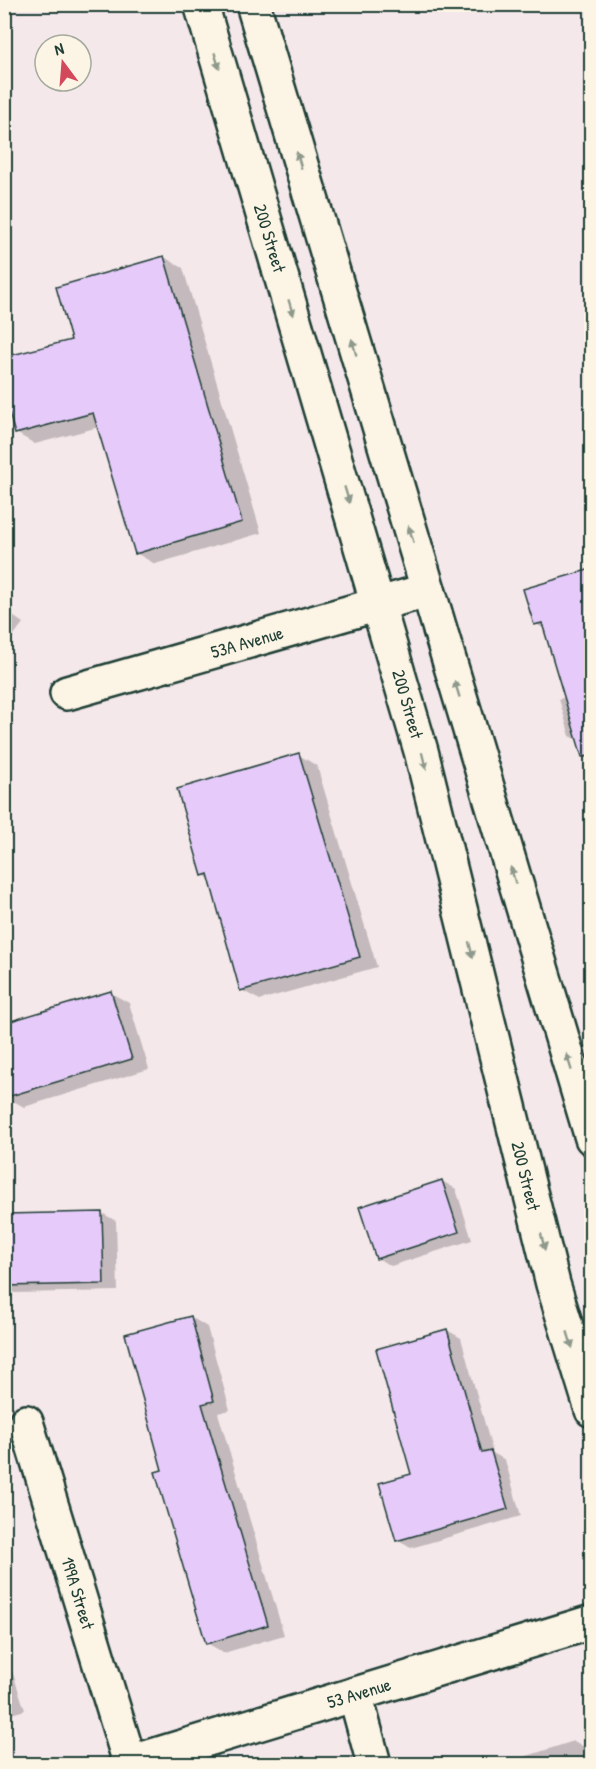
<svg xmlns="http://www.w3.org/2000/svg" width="596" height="1769" viewBox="0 0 596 1769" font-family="'Patrick Hand',sans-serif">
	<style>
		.shadow { fill: #0003 }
		.building { fill: #e6cbfa; stroke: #1f3d34; stroke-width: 1.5 }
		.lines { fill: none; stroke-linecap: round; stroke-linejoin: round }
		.street-casing { stroke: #1f3d34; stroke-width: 38 }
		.secondary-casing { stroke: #1f3d34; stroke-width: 38 }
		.street { stroke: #fcf5e5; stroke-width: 33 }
		.secondary { stroke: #fcf5e5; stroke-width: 33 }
		.oneway { fill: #8e998c }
		.labels { text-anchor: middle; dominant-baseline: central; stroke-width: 6; stroke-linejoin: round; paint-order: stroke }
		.street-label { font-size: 18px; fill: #1f3d34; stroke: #fcf5e5 }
	</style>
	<rect width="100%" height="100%" fill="#f5e8eb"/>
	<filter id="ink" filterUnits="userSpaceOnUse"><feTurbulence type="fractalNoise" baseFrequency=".0167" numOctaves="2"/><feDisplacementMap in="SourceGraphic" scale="12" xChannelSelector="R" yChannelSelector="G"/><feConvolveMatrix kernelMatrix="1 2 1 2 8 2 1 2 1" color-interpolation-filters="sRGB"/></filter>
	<g filter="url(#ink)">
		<!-- shadow -->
		<g class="shadow">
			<polygon points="164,257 183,268 261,533 155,564 136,553 99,427 35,444 16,433"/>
			<polygon points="587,572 592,574 591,748 570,736 559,699 566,697 546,630 536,624"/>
			<polygon points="4,610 23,623 4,648"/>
			<polygon points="299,755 317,766 377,967 260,1000 241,990 210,879 203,875"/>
			<polygon points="111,993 129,1003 149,1069 24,1107 15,1102 4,1105 4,1025"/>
			<polygon points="442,1181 456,1189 472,1240 391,1266 377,1258"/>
			<polygon points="102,1213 116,1221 118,1291 15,1293 4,1287 4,1216"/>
			<polygon points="191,1317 207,1327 230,1410 218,1413 284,1635 224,1653 207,1643 164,1471"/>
			<polygon points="447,1330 461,1338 493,1453 505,1460 521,1516 411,1548 397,1540"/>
			<polygon points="4,1647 25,1710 4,1716"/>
			<polygon points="574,1741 588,1749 592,1764 502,1764"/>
		</g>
		<!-- building -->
		<g class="building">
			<polygon points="164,256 242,522 135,554 93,413 15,434 4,395 4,357 71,340 56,287"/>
			<polygon points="591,569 591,756 582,757 542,623 534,625 523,589"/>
			<polygon points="299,753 360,957 240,991 208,874 202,876 177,789"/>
			<polygon points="111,991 132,1059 4,1098 4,1023"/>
			<polygon points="442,1180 459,1232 376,1259 359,1207"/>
			<polygon points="102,1212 104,1284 4,1286 4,1214"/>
			<polygon points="191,1316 214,1401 202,1404 268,1625 206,1644 155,1472 162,1470 125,1334"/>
			<polygon points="447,1329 482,1453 491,1451 508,1509 396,1541 379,1483 411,1474 376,1349"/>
		</g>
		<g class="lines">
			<defs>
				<g id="street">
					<polyline points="67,693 428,590"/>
					<polyline points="26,1422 130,1763"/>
					<polyline points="355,1694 374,1764"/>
				</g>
				<g id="secondary">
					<polyline points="201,4 421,751 553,1284 592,1410"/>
					<polyline points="253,4 592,1138"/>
					<polyline points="126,1764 592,1622"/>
				</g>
			</defs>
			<!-- street casing -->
			<use href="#street" class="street-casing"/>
			<!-- secondary casing -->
			<use href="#secondary" class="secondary-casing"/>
			<!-- street -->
			<use href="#street" class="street"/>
			<!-- secondary -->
			<use href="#secondary" class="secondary"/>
		</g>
		<!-- one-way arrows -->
		<defs><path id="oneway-solid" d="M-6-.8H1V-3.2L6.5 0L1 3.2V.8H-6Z" transform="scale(1.5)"/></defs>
		<g class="oneway">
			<use href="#oneway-solid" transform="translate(217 61) rotate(73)"/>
			<use href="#oneway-solid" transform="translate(299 160) rotate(-106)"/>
			<use href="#oneway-solid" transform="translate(291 308) rotate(73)"/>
			<use href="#oneway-solid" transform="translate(354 347) rotate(-106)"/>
			<use href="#oneway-solid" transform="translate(347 495) rotate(73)"/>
			<use href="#oneway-solid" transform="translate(411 534) rotate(-107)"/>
			<use href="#oneway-solid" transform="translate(457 689) rotate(-107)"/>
			<use href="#oneway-solid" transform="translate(424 761) rotate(76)"/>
			<use href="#oneway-solid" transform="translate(513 875) rotate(-107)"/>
			<use href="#oneway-solid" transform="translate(471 950) rotate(76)"/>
			<use href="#oneway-solid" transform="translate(569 1062) rotate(-107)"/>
			<use href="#oneway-solid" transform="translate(543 1242) rotate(76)"/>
			<use href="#oneway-solid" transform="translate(570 1340) rotate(73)"/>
		</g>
	</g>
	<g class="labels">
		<!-- street labels -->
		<g class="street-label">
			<text transform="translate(270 238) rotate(73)">200 Street</text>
			<text transform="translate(247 642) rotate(-16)">53A Avenue</text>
			<text transform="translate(408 704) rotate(74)">200 Street</text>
			<text transform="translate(526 1176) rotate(76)">200 Street</text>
			<text transform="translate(78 1593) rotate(73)">199A Street</text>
			<text transform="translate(359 1693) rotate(-17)">53 Avenue</text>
		</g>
	</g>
	<!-- margin -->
	<rect width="596" height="1769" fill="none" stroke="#fcf5e5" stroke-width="24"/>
	<rect x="12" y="12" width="572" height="1745" fill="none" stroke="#1f3d34" stroke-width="2" filter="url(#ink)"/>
	<!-- north arrow -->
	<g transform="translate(63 63) rotate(344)"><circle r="28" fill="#fcf5e5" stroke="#a4ab9e" stroke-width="1.5"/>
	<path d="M0-4.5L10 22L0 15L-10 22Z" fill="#d1495b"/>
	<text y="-9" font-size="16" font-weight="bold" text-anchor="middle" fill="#1f3d34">N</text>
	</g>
</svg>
